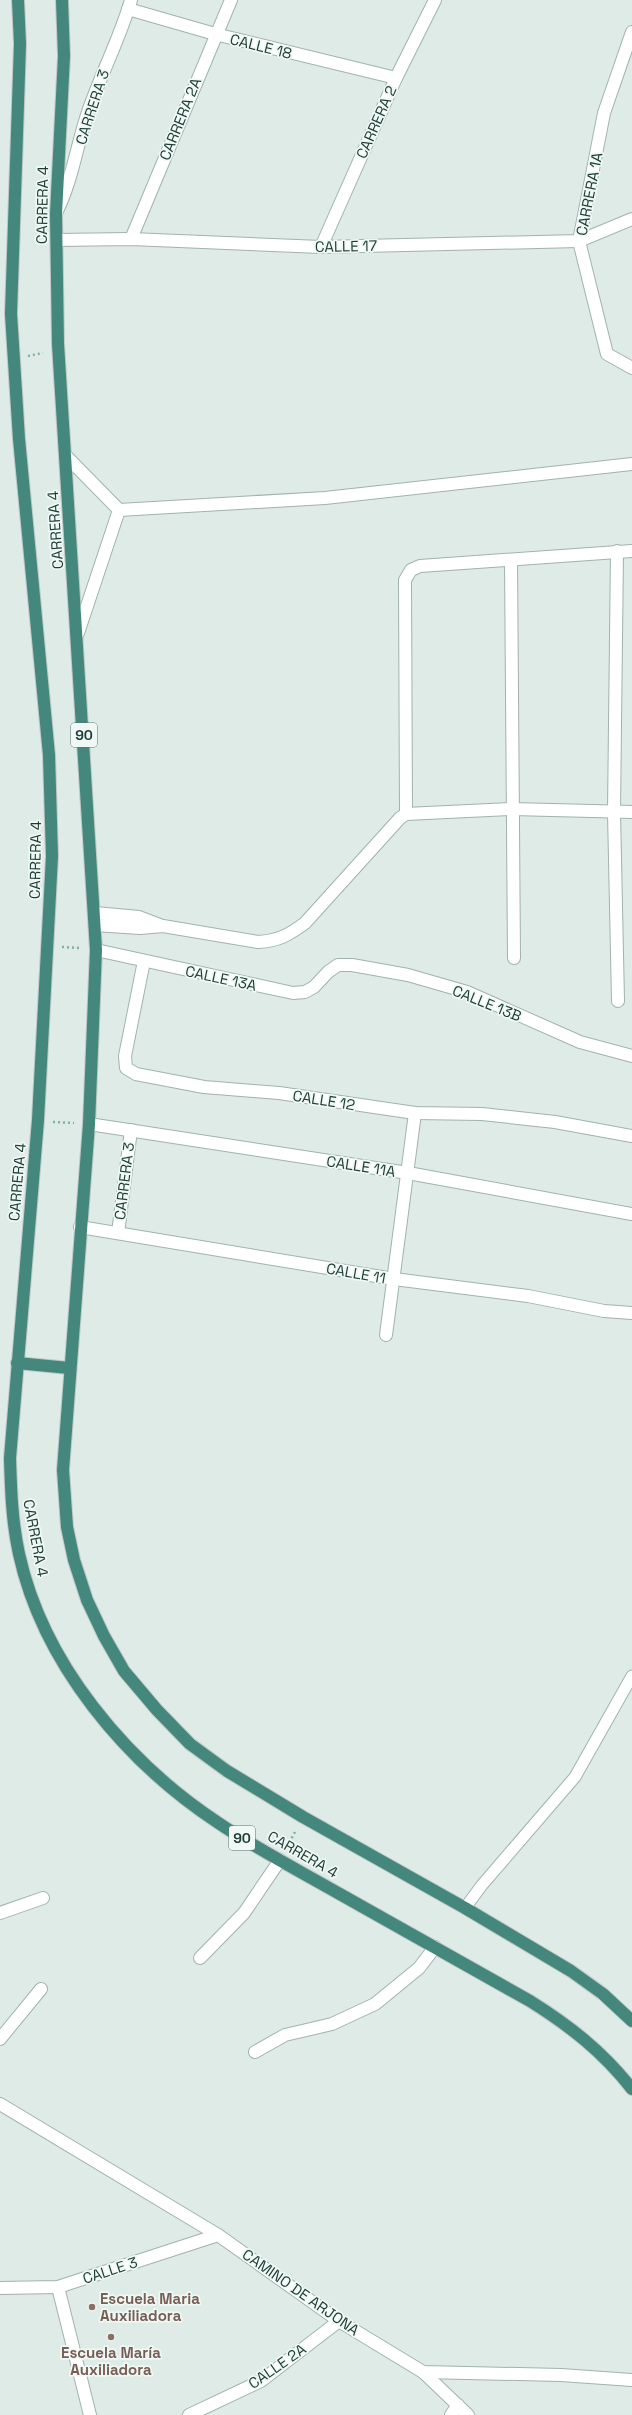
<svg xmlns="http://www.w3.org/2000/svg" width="632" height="2415" viewBox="0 0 632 2415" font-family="'Space Grotesk',sans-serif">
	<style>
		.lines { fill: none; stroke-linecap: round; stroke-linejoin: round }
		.service-casing { stroke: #a1b3ae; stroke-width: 13 }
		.minor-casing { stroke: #a1b3ae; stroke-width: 14 }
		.tertiary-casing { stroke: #a1b3ae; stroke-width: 14 }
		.trunk-casing { stroke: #c0c8c7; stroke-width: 14 }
		.path { stroke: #7cb1a4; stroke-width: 2.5; stroke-dasharray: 2 3; stroke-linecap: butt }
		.service { stroke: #fff; stroke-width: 11 }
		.minor { stroke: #fff; stroke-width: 12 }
		.tertiary { stroke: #fff; stroke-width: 12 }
		.trunk { stroke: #44877c; stroke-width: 12 }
		.education-dot { fill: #8d6e63; stroke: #eff8f4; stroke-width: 1.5 }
		.labels { text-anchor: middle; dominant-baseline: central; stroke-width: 3.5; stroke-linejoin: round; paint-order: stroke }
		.shield { fill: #eff8f4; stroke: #5d746f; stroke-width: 1 }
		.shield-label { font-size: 14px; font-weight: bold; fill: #1e3c36 }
		.street-label { font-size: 15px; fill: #1e3c36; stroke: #eff8f4 }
		.education-label { font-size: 15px; font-weight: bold; fill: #785e54; stroke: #eff8f4; text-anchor: start }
	</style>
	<rect width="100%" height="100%" fill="#deebe6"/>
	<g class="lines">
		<defs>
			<polyline id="service" points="465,1908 482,1885 575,1777 632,1676"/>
			<g id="minor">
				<polyline points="128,9 215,34 396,78"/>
				<polyline points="632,32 604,113 579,241 607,354 632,368"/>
				<polyline points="131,239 231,0"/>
				<polyline points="57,240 131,239 321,247 579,241 632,219"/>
				<polyline points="321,247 396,78 435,0"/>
				<polyline points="66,456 119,510 325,498 632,464"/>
				<polyline points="617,551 614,812 618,1001"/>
				<polyline points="511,560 514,958"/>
				<polyline points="78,633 119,510"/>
				<polyline points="406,814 405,580 411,570 420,566 632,551"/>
				<polyline points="95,913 139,917 160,925"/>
				<path d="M95,925L140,928L163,926L258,942C278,941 289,935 305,923L400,818L406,814L512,809L632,812"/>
				<polyline points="96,950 293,993 305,992 314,987 328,972 338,965 352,965 408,975 467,992 580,1042 632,1056"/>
				<polyline points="144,961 125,1056 126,1068 136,1074 204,1087 279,1093 415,1113 482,1114 555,1122 632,1136"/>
				<polyline points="89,1124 408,1173 632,1214"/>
				<polyline points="80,1227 394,1279 528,1296 604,1311 632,1313"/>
				<polyline points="118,1233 131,1130"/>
				<polyline points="386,1335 415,1113"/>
				<polyline points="0,1913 43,1898"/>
				<polyline points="200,1958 244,1913 280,1860"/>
				<polyline points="0,2039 41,1989"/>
				<polyline points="255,2052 285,2035 332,2024 375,2004 419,1968 435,1947"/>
				<polyline points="0,2104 218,2235 339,2321 423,2372 561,2375 632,2380"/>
				<polyline points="58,2287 90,2415"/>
				<polyline points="0,2288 58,2287 218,2235"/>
				<polyline points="423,2372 468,2415"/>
				<polyline points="189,2415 261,2381 339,2321"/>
				<polyline points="451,2415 458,2405"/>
			</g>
			<path id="tertiary" d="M56,213C73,179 76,147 88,112C101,74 120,38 131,0"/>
			<g id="trunk">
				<path d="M18,0L20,44L11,314L19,439L49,755L52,856L38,1120L10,1458C11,1491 12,1522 19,1554C43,1663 125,1761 217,1822C255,1848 298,1870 338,1893C402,1929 466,1965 530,2001C570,2026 603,2052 632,2089"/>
				<polyline points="62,0 64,56 56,214 58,344 96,950 89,1124 63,1470 67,1527 74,1560 87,1600 104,1636 124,1671 157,1710 190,1744 227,1771 303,1817 465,1908 571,1971 603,1994 632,2021"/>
				<polyline points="17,1363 69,1368"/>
			</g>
		</defs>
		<!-- service casing -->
		<use href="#service" class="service-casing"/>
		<!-- minor casing -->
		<use href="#minor" class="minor-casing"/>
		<!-- tertiary casing -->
		<use href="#tertiary" class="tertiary-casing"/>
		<!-- trunk casing -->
		<use href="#trunk" class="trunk-casing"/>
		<!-- path -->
		<g class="path">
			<polyline points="28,356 43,353"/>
			<polyline points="62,947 80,948"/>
			<polyline points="53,1122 74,1123"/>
			<polyline points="287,1847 296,1830"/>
		</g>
		<!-- service -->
		<use href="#service" class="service"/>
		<!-- minor -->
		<use href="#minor" class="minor"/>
		<!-- tertiary -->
		<use href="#tertiary" class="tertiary"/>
		<!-- trunk -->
		<use href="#trunk" class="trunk"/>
	</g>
	<!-- markers -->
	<g class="education-dot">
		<circle cx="92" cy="2307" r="4"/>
		<circle cx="111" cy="2337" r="4"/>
	</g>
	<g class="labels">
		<!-- shield labels -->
		<g class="shield">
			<rect x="71" y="723" width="26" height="24" rx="3"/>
			<rect x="229" y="1826" width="26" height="24" rx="3"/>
		</g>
		<g class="shield-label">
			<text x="84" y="735">90</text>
			<text x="242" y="1838">90</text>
		</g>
		<!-- street labels -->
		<g class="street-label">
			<text transform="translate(261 46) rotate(14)">CALLE 18</text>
			<text transform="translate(92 107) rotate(-72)">CARRERA 3</text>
			<text transform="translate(180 119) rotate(-68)">CARRERA 2A</text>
			<text transform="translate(376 122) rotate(-66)">CARRERA 2</text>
			<text transform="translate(589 194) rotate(-79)">CARRERA 1A</text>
			<text transform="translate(42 205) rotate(-89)">CARRERA 4</text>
			<text transform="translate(346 246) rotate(-1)">CALLE 17</text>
			<text transform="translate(55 530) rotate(-94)">CARRERA 4</text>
			<text transform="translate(35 860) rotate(-89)">CARRERA 4</text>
			<text transform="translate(221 978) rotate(12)">CALLE 13A</text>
			<text transform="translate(487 1003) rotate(22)">CALLE 13B</text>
			<text transform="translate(324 1100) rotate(9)">CALLE 12</text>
			<text transform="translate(361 1166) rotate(9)">CALLE 11A</text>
			<text transform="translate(124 1181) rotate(-83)">CARRERA 3</text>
			<text transform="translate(17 1182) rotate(-85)">CARRERA 4</text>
			<text transform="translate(356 1273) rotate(10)">CALLE 11</text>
			<text transform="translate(36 1538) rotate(79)">CARRERA 4</text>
			<text transform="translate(303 1854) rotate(30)">CARRERA 4</text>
			<text transform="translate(110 2270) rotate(-18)">CALLE 3</text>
			<text transform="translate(301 2292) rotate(35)">CAMINO DE ARJONA</text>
			<text transform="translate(277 2366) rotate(-35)">CALLE 2A</text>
		</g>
		<!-- education labels -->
		<g class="education-label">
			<text x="100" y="2298">Escuela Maria<tspan x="100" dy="17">Auxiliadora</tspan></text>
			<text x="111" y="2352" text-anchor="middle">Escuela María<tspan x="111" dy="17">Auxiliadora</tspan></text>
		</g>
	</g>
</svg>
